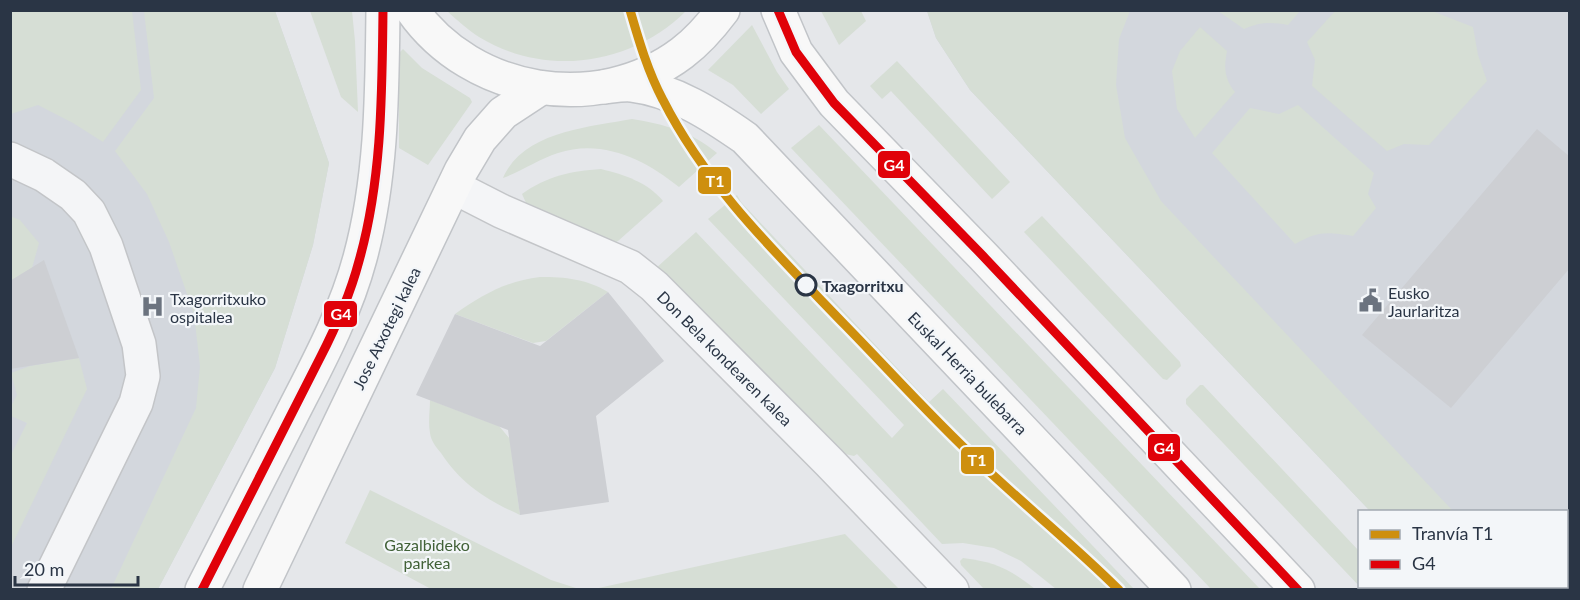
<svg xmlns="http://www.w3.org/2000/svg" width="1580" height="600" viewBox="0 0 1580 600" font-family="Lato,sans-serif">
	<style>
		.built { fill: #d3d7dd }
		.green { fill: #d6ded5 }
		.building { fill: #cdcfd3 }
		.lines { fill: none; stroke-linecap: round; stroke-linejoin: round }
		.minor-casing { stroke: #c3c5c8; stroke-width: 36 }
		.major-casing { stroke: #c1c4c8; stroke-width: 36 }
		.minor { stroke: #f4f5f7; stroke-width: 33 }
		.major { stroke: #f8f8f8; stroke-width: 33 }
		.bus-1-casing { stroke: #f3f6f9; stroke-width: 14 }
		.bus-1 { stroke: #e00109; stroke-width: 9 }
		.tram-1-casing { stroke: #f3f6f9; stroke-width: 14 }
		.tram-1 { stroke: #ce8f0e; stroke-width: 9 }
		.stop-dot { fill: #f3f6f9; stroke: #2a3545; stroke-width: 3 }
		.labels { text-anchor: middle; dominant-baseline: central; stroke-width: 4.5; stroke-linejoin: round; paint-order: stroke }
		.stop-label { font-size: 16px; font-weight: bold; fill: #2a3545; stroke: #f3f6f9; text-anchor: start }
		.poi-label { font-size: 16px; fill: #2a3545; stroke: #f3f6f9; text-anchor: start }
		.street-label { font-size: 16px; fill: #2a3545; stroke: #f3f6f9 }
		.park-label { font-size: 16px; fill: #416137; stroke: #f3f6f9 }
		.line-badge { stroke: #f3f6f9; stroke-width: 2 }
		.badge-label { font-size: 16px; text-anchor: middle; font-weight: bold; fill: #fff }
	</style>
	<rect width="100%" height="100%" fill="#e5e7ea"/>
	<!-- built -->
	<g class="built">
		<polygon points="10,11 275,11 329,163 313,245 275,368 158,589 11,589"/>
		<polygon points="927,11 1569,11 1569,589 1444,589 1441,587 1566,586 1566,512 1370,511 970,90 936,38"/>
	</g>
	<!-- green -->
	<g class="green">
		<polygon points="1336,10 1432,11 1473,27 1478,55 1487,81 1429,145 1404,144 1387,151 1312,86 1315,60 1307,42"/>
		<polygon points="10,11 132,11 141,90 103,142 73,123 38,105 11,114"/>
		<polygon points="144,11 275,11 329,163 313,245 275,368 158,589 111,589 196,408 200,366 194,314 169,242 147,194 115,151 154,98"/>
		<polygon points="310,11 352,11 355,41 358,112 341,97"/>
		<path d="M447,11H686C632,65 546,78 479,37C468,30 457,20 447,11Z"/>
		<polygon points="821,11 861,11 866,21 839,45"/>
		<polygon points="927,11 1130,11 1119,39 1116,85 1125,138 1161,201 1453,511 1370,511 970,90 936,38"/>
		<path d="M1218,11H1300L1288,25C1271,22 1260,22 1244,29Z"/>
		<polygon points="752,25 777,72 789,89 761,114 733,85 708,70"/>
		<path d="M1200,27L1227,51C1224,67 1224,78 1235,92L1195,138L1177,109L1172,71L1180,51Z"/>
		<polygon points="403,49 422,68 470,98 472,102 428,165 399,148 399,53"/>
		<polygon points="897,61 1010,182 992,199 891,91 882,99 870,86"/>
		<path d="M1298,105L1374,173L1368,194L1376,208L1353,236C1326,232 1319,231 1295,244L1212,153L1250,108L1279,114Z"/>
		<path d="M632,119C664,124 692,132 717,153L679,187C646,160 602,138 558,153C539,159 522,171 503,178C523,131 590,127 632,119Z"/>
		<polygon points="819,125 1260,589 1211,589 791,148"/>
		<path d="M601,169C625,175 647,182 663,201L618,241L607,246L527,205L522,194C547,176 571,171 601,169Z"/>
		<polygon points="737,195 741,202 929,402 943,389 1134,589 1056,589 1021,561 994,548 963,543 942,544 857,454 854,456 823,449 655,269 696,232 892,438 904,425 708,219"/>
		<polygon points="10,216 20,220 39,243 32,268 10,281"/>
		<polygon points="1042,216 1180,362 1181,366 1167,380 1163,379 1024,232"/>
		<path d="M540,277C566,277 586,279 608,292L546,341L533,343L455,314C483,294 507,281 540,277Z"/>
		<polygon points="79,358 87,389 11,547 10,457 27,423 11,416 11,406 17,395 11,373 30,366"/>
		<polygon points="1200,385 1203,385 1359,551 1360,586 1393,587 1396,589 1362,589 1186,404 1186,399"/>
		<path d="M430,400L499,426L510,439L520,515C487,500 461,484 441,453C436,447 431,441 430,433C428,422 430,410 430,400Z"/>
		<polygon points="370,490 551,580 579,589 594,589 845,534 899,589 431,589 345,543"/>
		<path d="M963,558C995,562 1010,569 1035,589H984L961,565L960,561Z"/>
		<polygon points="1524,587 1527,589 1444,590 1441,587"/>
	</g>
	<!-- building -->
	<g class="building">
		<polygon points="1537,129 1569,156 1569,269 1451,408 1362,335"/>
		<polygon points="44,260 79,358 10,369 10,281"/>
		<polygon points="608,292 664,361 596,416 609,502 520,515 508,430 416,395 455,314 540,346"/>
	</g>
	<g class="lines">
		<defs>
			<g id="minor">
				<polyline points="10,159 44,175 73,195 89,212 106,246 139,344 143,376 136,403 44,590"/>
				<polyline points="454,187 501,211 630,267 654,286 829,462 952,590"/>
			</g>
			<g id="major">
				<path d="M412,10C472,95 598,116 682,53C698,41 711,26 723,10"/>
				<polyline points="778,10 796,52 834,103 983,256 1298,590"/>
				<path d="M604,87C613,86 623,84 632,85C674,90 712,115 745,138L1174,590"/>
				<path d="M202,590C232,532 261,474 291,416C317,365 345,314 360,258C382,177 382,94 383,10"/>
				<polyline points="260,590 461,171 480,139 503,113 541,88"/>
			</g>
		</defs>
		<!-- minor casing -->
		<use href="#minor" class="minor-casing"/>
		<!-- major casing -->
		<use href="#major" class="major-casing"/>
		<!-- minor -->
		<use href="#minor" class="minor"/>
		<!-- major -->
		<use href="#major" class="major"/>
		<defs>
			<g id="bus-1">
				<polyline points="778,10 796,52 834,103 983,256 1298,590"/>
				<path d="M202,590L320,358C336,327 350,295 359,261C382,180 382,94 383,10"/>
			</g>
		</defs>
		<!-- bus-1 casing -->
		<use href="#bus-1" class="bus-1-casing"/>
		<!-- bus-1 -->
		<use href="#bus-1" class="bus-1"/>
		<defs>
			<path id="tram-1" d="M630,10C639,41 648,72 663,100C707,187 778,255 845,325C889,370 932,418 978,461C1024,505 1074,545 1119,590"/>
		</defs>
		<!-- tram-1 casing -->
		<use href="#tram-1" class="tram-1-casing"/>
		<!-- tram-1 -->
		<use href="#tram-1" class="tram-1"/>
	</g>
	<!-- icons -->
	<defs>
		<symbol id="civic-bare" viewBox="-9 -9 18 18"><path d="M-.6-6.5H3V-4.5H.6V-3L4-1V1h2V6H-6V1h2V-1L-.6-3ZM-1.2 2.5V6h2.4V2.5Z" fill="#6b737f" stroke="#f3f6f9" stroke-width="2.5" paint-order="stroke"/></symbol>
		<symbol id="hospital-bare" viewBox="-9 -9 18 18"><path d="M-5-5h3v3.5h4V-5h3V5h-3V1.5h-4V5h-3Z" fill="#6b737f" stroke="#f3f6f9" stroke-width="2.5" paint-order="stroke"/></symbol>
	</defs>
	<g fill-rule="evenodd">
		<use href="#civic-bare" x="1354" y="284" width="33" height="33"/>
		<use href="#hospital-bare" x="136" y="290" width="33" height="33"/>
	</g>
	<!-- markers -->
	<circle class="stop-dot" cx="806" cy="285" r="10"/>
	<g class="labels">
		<!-- stop labels -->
		<g class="stop-label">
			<text x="822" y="285">Txagorritxu</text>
		</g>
		<!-- poi labels -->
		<g class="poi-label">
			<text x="1388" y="292">Eusko<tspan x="1388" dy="18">Jaurlaritza</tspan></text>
			<text x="170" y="298">Txagorritxuko<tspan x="170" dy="18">ospitalea</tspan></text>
		</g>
		<!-- street labels -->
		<g class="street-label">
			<text transform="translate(386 328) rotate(-64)">Jose Atxotegi kalea</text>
			<text transform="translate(725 358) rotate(45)">Don Bela kondearen kalea</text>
			<text transform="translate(968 373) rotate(46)">Euskal Herria bulebarra</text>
		</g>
		<!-- park labels -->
		<g class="park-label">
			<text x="427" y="544">Gazalbideko<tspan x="427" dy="18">parkea</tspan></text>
		</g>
	</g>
	<g class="line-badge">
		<rect x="877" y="150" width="34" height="29" rx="6" fill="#e00109"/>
		<rect x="697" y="166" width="35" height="29" rx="6" fill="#ce8f0e"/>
		<rect x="323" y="300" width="35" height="28" rx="6" fill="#e00109"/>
		<rect x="1147" y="433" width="34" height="29" rx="6" fill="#e00109"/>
		<rect x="960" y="446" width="35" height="29" rx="6" fill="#ce8f0e"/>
	</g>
	<g class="badge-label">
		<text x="894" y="171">G4</text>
		<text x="715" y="187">T1</text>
		<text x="341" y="320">G4</text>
		<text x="1164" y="454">G4</text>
		<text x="977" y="466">T1</text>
	</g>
	<!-- border -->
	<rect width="1580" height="600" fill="none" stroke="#2a3545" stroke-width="24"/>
	<!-- legend -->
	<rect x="1358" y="510" width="210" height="78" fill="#f3f6f9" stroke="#a3a9b1" stroke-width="1.5"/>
	<rect x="1370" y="530" width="30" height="9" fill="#ce8f0e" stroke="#a3a9b1" stroke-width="1.5"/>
	<text x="1412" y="540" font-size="18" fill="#2a3545">Tranvía T1</text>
	<rect x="1370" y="560" width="30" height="9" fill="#e00109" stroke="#a3a9b1" stroke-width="1.5"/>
	<text x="1412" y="570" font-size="18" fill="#2a3545">G4</text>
	<!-- scale -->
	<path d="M15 576v9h123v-9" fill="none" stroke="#2a3545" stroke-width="3"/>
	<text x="24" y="576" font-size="18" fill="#2a3545" stroke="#f3f6f9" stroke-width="4.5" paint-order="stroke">20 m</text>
</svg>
